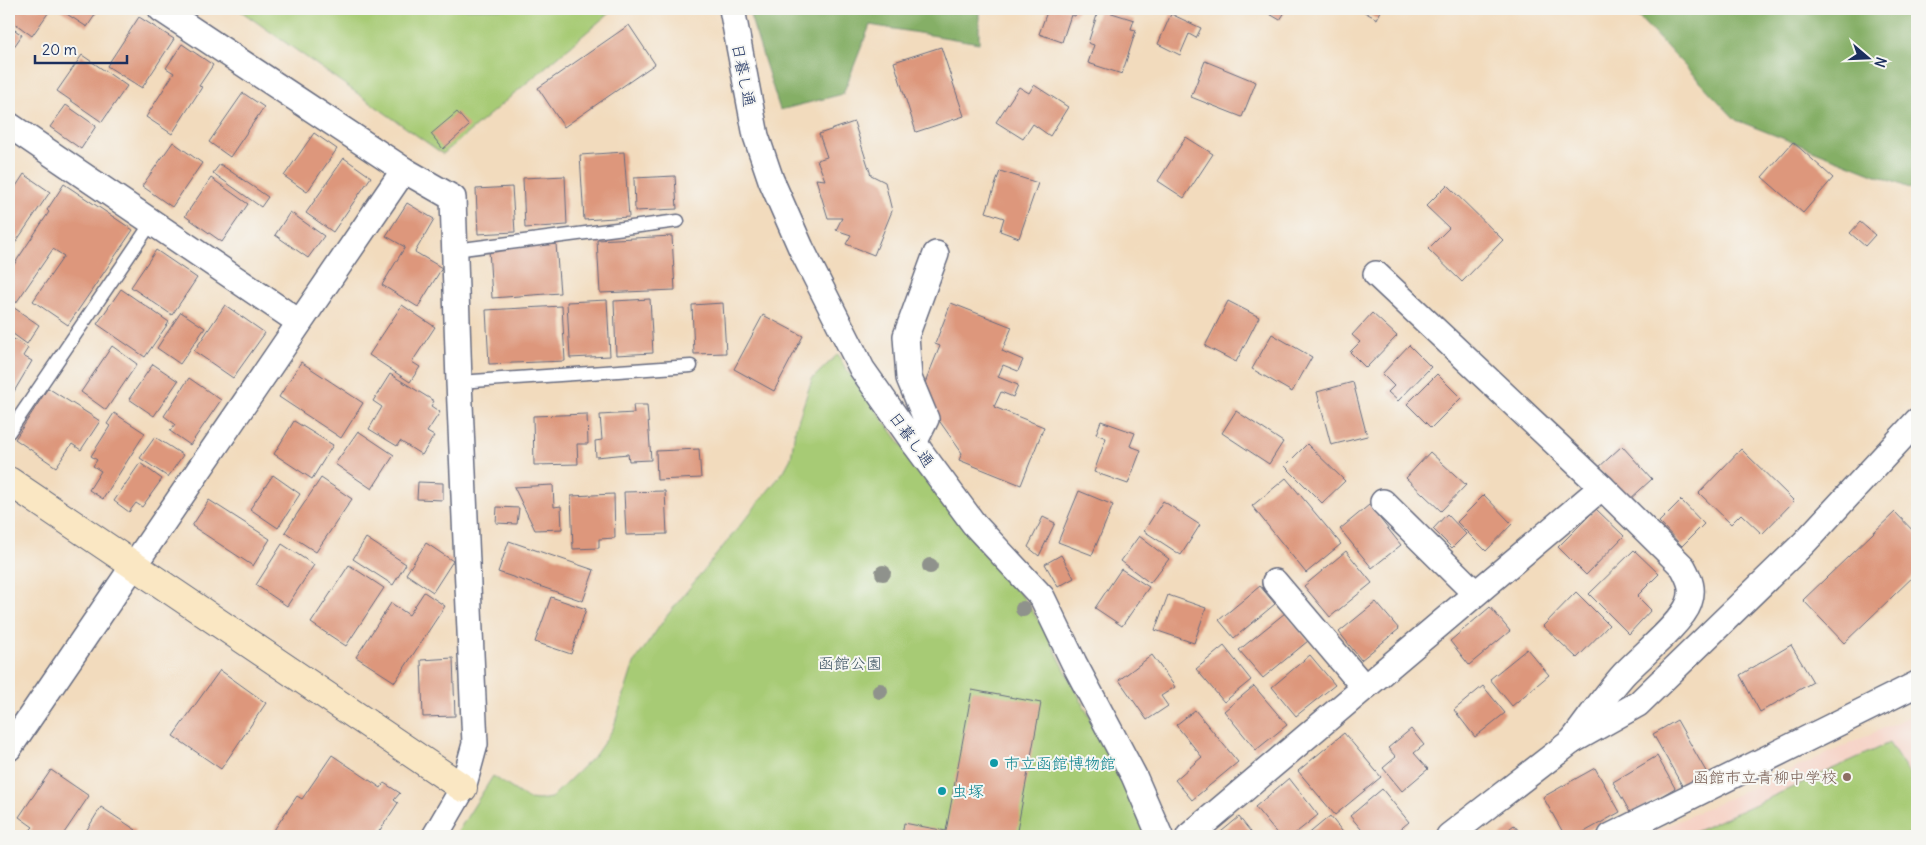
<svg xmlns="http://www.w3.org/2000/svg" width="1926" height="845" viewBox="0 0 1926 845" font-family="Delius,'Klee One',sans-serif">
	<style>
		.built { fill: #f6d1c5 }
		.green { fill: #a7cb75; stroke: #617d6a }
		.forest { fill: #85af66; stroke: #506f62 }
		.building { fill: #dd977b }
		.lines { fill: none; stroke-linecap: round; stroke-linejoin: round }
		.lane-casing { stroke: #666b7f; stroke-width: 15 }
		.street-casing { stroke: #666b7f; stroke-width: 28 }
		.secondary-casing { stroke: #666b7f; stroke-width: 30 }
		.lane { stroke: #fff; stroke-width: 12 }
		.street { stroke: #fff; stroke-width: 25 }
		.secondary { stroke: #fae7c3; stroke-width: 28 }
		.tree { fill: #8f928c }
		.culture-dot { fill: #0f9aa8; stroke: #f6f6f2; stroke-width: 2 }
		.education-dot { fill: #8d6e63; stroke: #f6f6f2; stroke-width: 2 }
		.labels { text-anchor: middle; dominant-baseline: central; stroke-width: 4; stroke-linejoin: round; paint-order: stroke }
		.street-label { font-size: 16px; fill: #1b2f5e; stroke: #f6f6f2 }
		.park-label { font-size: 16px; fill: #3e5664; stroke: #f6f6f2 }
		.culture-label { font-size: 16px; fill: #0d838f; stroke: #f6f6f2; text-anchor: start }
		.education-label { font-size: 16px; fill: #785e54; stroke: #f6f6f2; text-anchor: end }
	</style>
	<rect width="100%" height="100%" fill="#f6f6f2"/>
	<filter id="ink" filterUnits="userSpaceOnUse"><feTurbulence type="fractalNoise" baseFrequency=".02" numOctaves="2"/><feDisplacementMap in="SourceGraphic" scale="10" xChannelSelector="R" yChannelSelector="G"/><feConvolveMatrix kernelMatrix="1 2 1 2 8 2 1 2 1" color-interpolation-filters="sRGB"/></filter>
	<filter id="wash" filterUnits="userSpaceOnUse"><feTurbulence type="fractalNoise" baseFrequency=".0096" numOctaves="4" result="noise"/><feDisplacementMap in="SourceGraphic" scale="20" xChannelSelector="R" yChannelSelector="G"/><feGaussianBlur stdDeviation="1.12" result="paint"/><feColorMatrix in="noise" values="0 0 0 0 0 0 0 0 0 0 0 0 0 0 0 0 0 1.4 0 .05"/><feComposite in="paint" operator="in"/></filter>
	<g filter="url(#wash)">
		<rect width="100%" height="100%" fill="#f2dbbd"/>
		<!-- built -->
		<polygon class="built" points="1915,714 1917,717 1917,836 1645,836"/>
		<!-- green -->
		<g class="green">
			<polygon points="238,9 614,9 443,154"/>
			<polygon points="838,354 844,366 925,477 987,558 1022,596 1043,627 1115,766 1147,836 455,836 493,776 528,799 539,800 551,798 596,754 613,729 634,663 666,617 784,471 791,458 795,430 812,379"/>
			<polygon points="1889,743 1917,786 1917,828 1906,836 1686,836"/>
		</g>
		<!-- forest -->
		<g class="forest">
			<polygon points="748,9 979,9 979,43 870,25 843,94 780,110"/>
			<polygon points="1631,9 1917,9 1917,191 1736,120"/>
		</g>
		<g id="blocks">
			<!-- building -->
			<g class="building">
				<polygon points="9,9 51,9 32,36 9,19"/>
				<polygon points="59,9 99,9 87,27"/>
				<polygon points="1048,9 1078,9 1075,16 1071,15 1062,42 1039,34"/>
				<polygon points="1099,9 1134,20 1131,29 1136,30 1122,74 1088,63 1094,45 1088,43"/>
				<polygon points="1261,9 1287,9 1280,20"/>
				<polygon points="1359,9 1382,9 1377,19"/>
				<polygon points="1171,14 1201,28 1196,38 1189,34 1180,55 1158,44"/>
				<polygon points="139,17 174,39 142,88 107,66"/>
				<polygon points="629,25 655,64 564,127 538,88"/>
				<polygon points="9,26 22,35 9,54"/>
				<polygon points="182,44 213,65 199,86 202,87 172,134 146,117 174,73 166,68"/>
				<polygon points="941,47 964,116 916,132 894,62"/>
				<polygon points="82,55 127,86 102,122 57,91"/>
				<polygon points="1205,61 1256,82 1242,117 1191,97"/>
				<polygon points="1034,85 1068,107 1050,136 1033,124 1023,139 996,122 1019,87 1029,93"/>
				<polygon points="243,93 264,107 230,157 209,142"/>
				<polygon points="66,105 96,126 81,149 50,127"/>
				<polygon points="457,112 469,126 443,149 431,134"/>
				<polygon points="854,122 871,175 885,182 892,211 874,255 846,244 851,235 836,230 842,218 828,218 816,179 825,180 817,160 827,157 819,134"/>
				<polygon points="314,133 337,149 307,192 284,176"/>
				<polygon points="1186,137 1213,154 1184,198 1158,181"/>
				<polygon points="173,142 202,163 172,207 142,186"/>
				<polygon points="1793,142 1833,178 1803,213 1762,177"/>
				<polygon points="624,152 629,217 584,220 580,155"/>
				<polygon points="344,158 371,177 333,232 306,213"/>
				<polygon points="220,164 268,197 261,207 213,173"/>
				<polygon points="1000,171 1038,183 1019,238 1000,231 1004,218 986,212"/>
				<polygon points="24,174 50,192 9,252 9,197"/>
				<polygon points="565,176 567,225 525,228 523,178"/>
				<polygon points="675,176 677,209 635,211 634,178"/>
				<polygon points="211,178 248,204 222,242 185,216"/>
				<polygon points="64,184 133,230 68,325 33,301 64,256 53,249 16,303 9,299 9,272 49,212 47,210"/>
				<polygon points="1447,185 1503,240 1462,282 1428,249 1449,228 1426,206"/>
				<polygon points="512,187 515,232 478,234 476,189"/>
				<polygon points="407,203 434,219 415,252 442,268 418,307 382,285 405,247 386,236"/>
				<polygon points="290,212 324,236 308,258 275,235"/>
				<polygon points="1860,222 1875,235 1865,246 1850,233"/>
				<polygon points="672,236 675,290 600,293 597,240"/>
				<polygon points="556,244 560,293 492,298 489,249"/>
				<polygon points="156,250 197,278 172,315 131,287"/>
				<polygon points="121,289 169,322 145,357 97,324"/>
				<polygon points="650,299 653,353 616,355 614,301"/>
				<polygon points="607,300 610,356 570,358 567,302"/>
				<polygon points="1228,301 1259,317 1236,362 1205,346"/>
				<polygon points="723,303 726,353 694,354 692,305"/>
				<polygon points="951,303 1012,327 1002,351 1023,360 1018,371 1003,365 998,377 1018,385 1013,397 1001,392 994,407 1044,427 1021,485 959,460 962,453 928,405 931,398 925,383 940,346 935,344"/>
				<polygon points="10,305 39,325 27,344 9,331 9,307"/>
				<polygon points="225,305 265,333 233,378 194,351"/>
				<polygon points="402,305 435,327 412,362 420,367 410,382 369,355"/>
				<polygon points="562,306 565,361 489,364 486,310"/>
				<polygon points="181,312 205,328 180,364 157,348"/>
				<polygon points="1372,313 1397,336 1366,368 1350,352 1360,342 1352,335"/>
				<polygon points="763,315 803,336 774,391 734,369"/>
				<polygon points="1272,334 1312,357 1292,392 1252,369"/>
				<polygon points="9,336 28,348 23,356 32,361 9,400"/>
				<polygon points="1409,345 1431,367 1398,401 1388,392 1394,386 1382,374"/>
				<polygon points="112,346 137,364 106,410 81,392"/>
				<polygon points="301,362 363,403 341,438 279,397"/>
				<polygon points="153,364 178,381 154,416 129,399"/>
				<polygon points="390,374 434,401 431,406 440,412 427,432 434,436 422,455 400,441 397,446 369,429 382,407 373,401"/>
				<polygon points="1437,374 1461,398 1431,428 1407,404"/>
				<polygon points="189,378 221,400 190,445 170,431 175,424 164,416"/>
				<polygon points="1353,382 1367,436 1331,445 1317,392"/>
				<polygon points="48,388 100,421 81,450 72,444 56,467 15,439"/>
				<polygon points="633,405 647,405 651,460 629,461 628,454 596,457 595,441 602,440 600,415 634,413"/>
				<polygon points="1236,411 1283,442 1269,464 1222,433"/>
				<polygon points="114,413 145,433 103,499 89,490 101,471 93,466 97,460 91,456 110,426 107,424"/>
				<polygon points="587,414 588,444 577,444 578,464 534,465 533,416"/>
				<polygon points="294,421 333,445 312,479 274,454"/>
				<polygon points="1101,421 1135,433 1130,446 1141,450 1128,484 1094,472 1106,438 1096,434"/>
				<polygon points="358,431 394,455 372,489 335,464"/>
				<polygon points="155,437 183,455 168,477 140,458"/>
				<polygon points="1307,444 1345,481 1322,503 1285,466"/>
				<polygon points="1622,446 1652,479 1628,501 1598,468"/>
				<polygon points="699,449 701,478 657,480 656,451"/>
				<polygon points="1741,449 1794,501 1762,534 1741,514 1731,524 1699,493"/>
				<polygon points="1430,452 1466,485 1441,511 1406,478"/>
				<polygon points="140,463 162,479 142,507 136,503 129,512 114,501"/>
				<polygon points="273,475 300,494 278,528 250,509"/>
				<polygon points="321,478 352,499 316,552 285,532"/>
				<polygon points="1286,478 1341,544 1306,573 1252,506"/>
				<polygon points="418,482 443,483 443,500 417,499"/>
				<polygon points="553,485 554,507 561,506 562,529 535,530 514,487"/>
				<polygon points="665,491 667,534 626,535 624,492"/>
				<polygon points="1079,491 1113,505 1092,555 1058,542"/>
				<polygon points="614,494 615,538 599,539 599,548 573,549 571,496"/>
				<polygon points="1484,495 1512,524 1486,551 1457,522"/>
				<polygon points="209,500 270,539 253,566 192,526"/>
				<polygon points="1681,500 1704,524 1682,546 1659,522"/>
				<polygon points="1163,501 1200,525 1181,555 1144,531"/>
				<polygon points="1369,505 1401,545 1372,568 1340,529"/>
				<polygon points="497,507 519,508 517,524 496,523"/>
				<polygon points="1596,509 1624,536 1586,575 1558,547"/>
				<polygon points="1895,512 1917,535 1917,573 1844,643 1803,600"/>
				<polygon points="1447,514 1466,534 1452,548 1433,529"/>
				<polygon points="1043,517 1055,523 1039,556 1028,547"/>
				<polygon points="1139,536 1169,559 1150,583 1121,561"/>
				<polygon points="366,538 406,564 393,585 353,559"/>
				<polygon points="509,541 594,570 583,601 498,572"/>
				<polygon points="426,543 453,561 433,592 406,574"/>
				<polygon points="282,544 314,565 287,606 256,585"/>
				<polygon points="1634,550 1659,574 1637,596 1651,610 1629,634 1589,594"/>
				<polygon points="1346,551 1372,583 1330,617 1304,586"/>
				<polygon points="1061,555 1074,578 1058,587 1045,564"/>
				<polygon points="349,565 384,588 346,646 311,623"/>
				<polygon points="1121,569 1149,587 1122,626 1095,608"/>
				<polygon points="1260,586 1275,604 1234,638 1219,620"/>
				<polygon points="424,592 445,606 395,682 356,657 391,603 409,615"/>
				<polygon points="1576,592 1609,625 1577,658 1543,626"/>
				<polygon points="1168,595 1206,608 1194,643 1155,630"/>
				<polygon points="551,597 586,609 571,654 535,642"/>
				<polygon points="1376,602 1399,629 1361,660 1339,632"/>
				<polygon points="1490,607 1510,631 1469,665 1450,641"/>
				<polygon points="1285,613 1308,641 1263,678 1239,650"/>
				<polygon points="1791,645 1813,682 1760,712 1740,675"/>
				<polygon points="1224,646 1251,680 1224,702 1196,669"/>
				<polygon points="1527,649 1549,675 1512,706 1490,679"/>
				<polygon points="1152,655 1175,687 1161,696 1168,706 1147,720 1119,680"/>
				<polygon points="1310,655 1335,685 1296,716 1272,687"/>
				<polygon points="453,658 455,716 423,717 421,660"/>
				<polygon points="220,670 266,703 221,769 173,736"/>
				<polygon points="1254,686 1287,725 1256,750 1224,711"/>
				<polygon points="1483,686 1505,713 1475,737 1454,710"/>
				<polygon points="972,690 1041,703 1016,836 902,836 904,823 946,831"/>
				<polygon points="1195,710 1238,762 1192,800 1175,780 1202,757 1176,725"/>
				<polygon points="1677,720 1708,775 1684,789 1653,734"/>
				<polygon points="1411,729 1424,745 1414,753 1428,769 1402,791 1383,768 1396,757 1388,748"/>
				<polygon points="1344,733 1381,777 1335,815 1298,771"/>
				<polygon points="332,755 381,788 384,783 400,793 394,800 398,803 376,836 277,836 272,833 297,796 302,799"/>
				<polygon points="1657,756 1675,788 1631,814 1613,782"/>
				<polygon points="1595,768 1620,812 1577,836 1565,836 1543,797"/>
				<polygon points="51,770 89,796 62,836 38,836 30,830 33,827 19,817"/>
				<polygon points="1289,778 1318,815 1292,836 1279,836 1255,807"/>
				<polygon points="1382,789 1409,822 1392,836 1367,836 1350,816"/>
				<polygon points="101,807 136,830 131,836 83,836"/>
				<polygon points="1330,816 1346,836 1306,836"/>
				<polygon points="1239,817 1254,836 1216,836"/>
				<polygon points="1514,825 1523,836 1500,836"/>
			</g>
		</g>
	</g>
	<g filter="url(#ink)">
		<use href="#blocks" fill-opacity="0" stroke="#666b7f" stroke-width="1"/>
		<g class="lines">
			<defs>
				<g id="lane">
					<polyline points="455,250 678,221"/>
					<polyline points="459,382 691,366"/>
					<polyline points="9,432 152,222"/>
				</g>
				<g id="street">
					<polyline points="161,9 404,170 453,198 459,382 475,744 463,788 435,836"/>
					<polyline points="732,9 756,136 771,180 801,248 862,369 914,443 974,524 1042,597 1074,663 1134,776 1160,836"/>
					<polyline points="9,125 299,322"/>
					<polyline points="1376,274 1602,487"/>
					<polyline points="914,443 926,419 909,378 906,336 936,254"/>
					<polyline points="1383,502 1475,593"/>
					<polyline points="1275,582 1364,687"/>
					<polyline points="9,748 404,170"/>
					<path d="M1189,836L1602,487L1683,567C1690,580 1694,589 1689,603C1682,623 1640,657 1624,674C1605,695 1589,719 1572,741"/>
					<polyline points="1449,836 1572,741 1638,704 1804,543 1917,421"/>
					<polyline points="1611,836 1917,684"/>
				</g>
				<polyline id="secondary" points="9,481 463,788"/>
			</defs>
			<!-- lane casing -->
			<use href="#lane" class="lane-casing"/>
			<!-- street casing -->
			<use href="#street" class="street-casing"/>
			<!-- secondary casing -->
			<use href="#secondary" class="secondary-casing"/>
			<!-- lane -->
			<use href="#lane" class="lane"/>
			<!-- street -->
			<use href="#street" class="street"/>
			<!-- secondary -->
			<use href="#secondary" class="secondary"/>
		</g>
		<!-- trees -->
		<g class="tree">
			<circle cx="930" cy="566" r="8"/>
			<circle cx="883" cy="573" r="8"/>
			<circle cx="1023" cy="609" r="8"/>
			<circle cx="880" cy="691" r="8"/>
		</g>
	</g>
	<!-- markers -->
	<g class="culture-dot">
		<circle cx="994" cy="763" r="5"/>
		<circle cx="942" cy="791" r="5"/>
	</g>
	<circle class="education-dot" cx="1847" cy="777" r="5"/>
	<g class="labels">
		<!-- street labels -->
		<g class="street-label">
			<text transform="translate(744 75) rotate(79)">日暮し通</text>
			<text transform="translate(912 439) rotate(54)">日暮し通</text>
		</g>
		<!-- park labels -->
		<g class="park-label">
			<text x="850" y="663">函館公園</text>
		</g>
		<!-- culture labels -->
		<g class="culture-label">
			<text x="1004" y="763">市立函館博物館</text>
			<text x="952" y="791">虫塚</text>
		</g>
		<!-- education labels -->
		<g class="education-label">
			<text x="1837" y="777">函館市立青柳中学校</text>
		</g>
	</g>
	<!-- margin -->
	<rect width="1926" height="845" fill="none" stroke="#f6f6f2" stroke-width="30"/>
	<!-- north arrow -->
	<g transform="translate(1868 58) rotate(109)" stroke="#f6f6f2" stroke-width="4" paint-order="stroke">
	<path d="M0-4L9 19L0 12L-9 19Z" fill="#1b2f5e"/>
	<text y="-8" font-size="14" font-weight="bold" text-anchor="middle" fill="#1b2f5e">N</text>
	</g>
	<!-- scale -->
	<path d="M35 55v8h92v-8" fill="none" stroke="#1b2f5e" stroke-width="2.5"/>
	<text x="42" y="55" font-size="15" fill="#1b2f5e" stroke="#f6f6f2" stroke-width="4" paint-order="stroke">20 m</text>
</svg>
